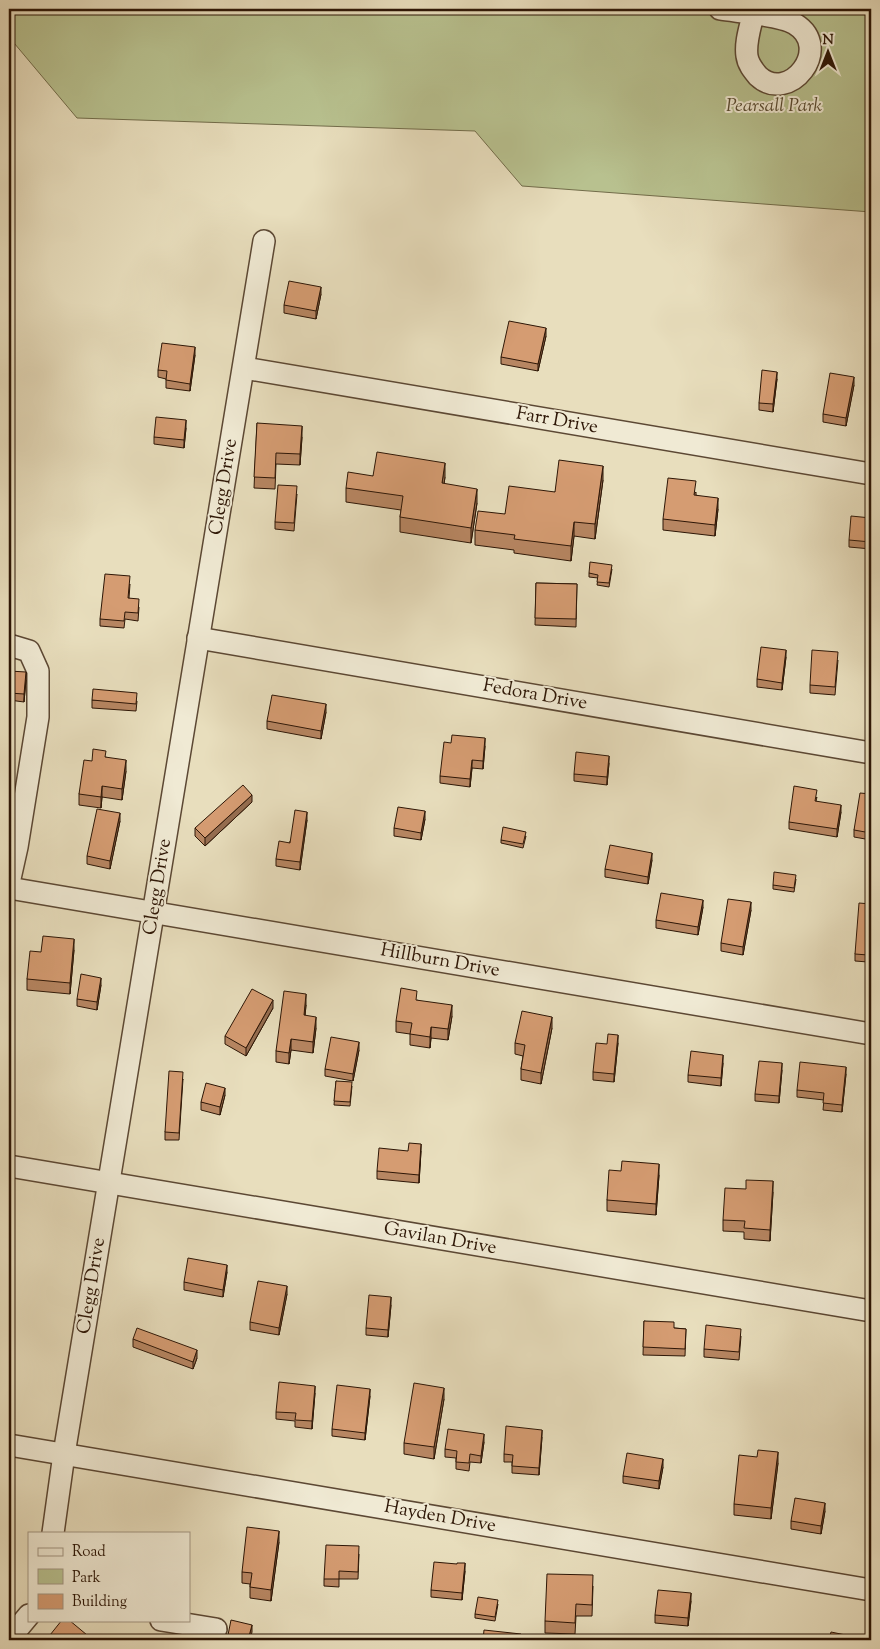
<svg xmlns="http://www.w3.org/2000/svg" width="880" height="1649" font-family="'Sorts Mill Goudy',serif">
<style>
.green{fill:#b8c18f;stroke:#726c4a}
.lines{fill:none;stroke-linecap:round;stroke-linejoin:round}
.minor-casing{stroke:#5c4834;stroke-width:24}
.minor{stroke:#f0ead4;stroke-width:21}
.wall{fill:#b78662;stroke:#2d1606}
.shaded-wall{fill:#956d50;stroke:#2d1606}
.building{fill:#d59c72;stroke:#2d1606}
.labels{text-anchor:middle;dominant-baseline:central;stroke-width:4;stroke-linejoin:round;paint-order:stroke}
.park-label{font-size:19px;font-style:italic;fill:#57492f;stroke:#f0ead4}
.street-label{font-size:19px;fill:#2d1606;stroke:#f0ead4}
</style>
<rect width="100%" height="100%" fill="#e8debd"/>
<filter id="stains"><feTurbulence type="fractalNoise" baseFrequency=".004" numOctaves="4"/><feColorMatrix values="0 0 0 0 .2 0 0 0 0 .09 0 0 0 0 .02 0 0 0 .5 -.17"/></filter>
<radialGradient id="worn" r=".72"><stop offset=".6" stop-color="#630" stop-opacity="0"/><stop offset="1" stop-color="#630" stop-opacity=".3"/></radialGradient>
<path class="green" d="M9 9H871V212L522 186 475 131 77 118 9 37Z"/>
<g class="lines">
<defs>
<g id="minor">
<path d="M720 9C738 12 781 15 795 24 834 48 789 105 758 76 753 70 748 64 747 56 745 43 750 28 753 15"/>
<path d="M244 368 871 474"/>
<path d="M198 638 871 753"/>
<path d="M9 645 29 651 38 671V717L17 847 9 883"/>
<path d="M9 888 871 1034"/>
<path d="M9 1166 871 1311"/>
<path d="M9 1445 871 1590"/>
<path d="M53 1533 64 1454 264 241"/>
<path d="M161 1620 216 1629"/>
<path d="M9 1639 29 1615"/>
</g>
</defs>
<use href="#minor" class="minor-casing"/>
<use href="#minor" class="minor"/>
</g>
<g class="wall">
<path d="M321 294 316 319 284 313V305Z"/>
<path d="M546 336 538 371 501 364V357Z"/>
<path d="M195 355 190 391 166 388V379L158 377V370Z"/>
<path d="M777 379 773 412 759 410V403Z"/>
<path d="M854 385 846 426 823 422V414Z"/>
<path d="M257 423 302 437 300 465 276 464 275 489 254 488Z"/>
<path d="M186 428 184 448 154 444V437Z"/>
<path d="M373 476 445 477 444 484 477 503 471 543 400 532V517L401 510 346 502V488Z"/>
<path d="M603 480 595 539 574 536 571 561 514 553V550L475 545V530L505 514 555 492Z"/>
<path d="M696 492V495L718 509 715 536 663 530V519Z"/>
<path d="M297 494 294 531 275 529V522Z"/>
<path d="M871 518V549L849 547V540Z"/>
<path d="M612 569 609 587 597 585 598 578 589 577V573Z"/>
<path d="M536 583 577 584 576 627 535 625Z"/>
<path d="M130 584 129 598 139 607 138 621 125 619 124 628 100 626V619Z"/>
<path d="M786 657 782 690 757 687V679Z"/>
<path d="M838 660 835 695 810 693V685Z"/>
<path d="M9 671 26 680 24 702 9 700Z"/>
<path d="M92 700 137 701 136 711 92 708Z"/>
<path d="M326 712 321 739 267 729V721Z"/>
<path d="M485 746 483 769 472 768 470 787 440 783V776Z"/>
<path d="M106 757 126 771 122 800 102 797 101 808 79 805V794L92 761Z"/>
<path d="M609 763 607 785 574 781V774Z"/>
<path d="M871 794V840L854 837V830Z"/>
<path d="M817 797 816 801 841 812 837 837 789 829V822Z"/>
<path d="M252 802 205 846 195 836V828Z"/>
<path d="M425 819 421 840 394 836V828Z"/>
<path d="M307 820 300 870 276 866V859Z"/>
<path d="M120 821 110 869 87 864V856Z"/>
<path d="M526 836 523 848 501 843V840Z"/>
<path d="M652 860 648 884 605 877V869Z"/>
<path d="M796 879 794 892 773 889V885Z"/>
<path d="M871 904 868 962 855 961V954Z"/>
<path d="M703 907 698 935 656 928V920Z"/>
<path d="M751 910 743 955 721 951V943Z"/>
<path d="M74 950 70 994 27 990V979L41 952Z"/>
<path d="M101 985 97 1010 77 1006V999Z"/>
<path d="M417 1000 452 1016 448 1040 431 1038 430 1048 410 1045V1034L396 1032V1021Z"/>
<path d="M306 1005 305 1016 316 1028 313 1053 291 1050 289 1064 276 1062V1051Z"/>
<path d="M273 1008 246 1056 225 1044V1036Z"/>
<path d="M552 1028 541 1084 521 1080V1069L523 1056 515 1054V1043Z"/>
<path d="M618 1043 614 1082 593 1080V1072Z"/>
<path d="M359 1050 353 1081 325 1076V1069Z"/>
<path d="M723 1063 721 1086 688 1082V1075Z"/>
<path d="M782 1070 779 1103 755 1101V1094Z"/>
<path d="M846 1074 842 1112 823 1110 824 1100 797 1097V1090Z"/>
<path d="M183 1079 179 1140H165V1132Z"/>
<path d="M336 1081 352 1086 350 1106 334 1105Z"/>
<path d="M225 1095 220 1115 201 1110V1102Z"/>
<path d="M421 1151 419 1183 377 1179V1171Z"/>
<path d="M621 1171 659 1175 656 1215 607 1211V1200Z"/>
<path d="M773 1192 770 1241 744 1239V1232L723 1231V1220Z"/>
<path d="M227 1272 223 1297 184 1290V1282Z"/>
<path d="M287 1294 279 1335 250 1330V1322Z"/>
<path d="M391 1305 388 1337 366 1335V1328Z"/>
<path d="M644 1321 674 1328 686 1329 685 1356 643 1355Z"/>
<path d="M741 1336 739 1360 704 1357V1349Z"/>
<path d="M133 1339 197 1358 193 1369 133 1347Z"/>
<path d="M315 1393 312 1429 295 1427V1421L276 1419V1412Z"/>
<path d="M370 1396 365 1440 332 1436V1429Z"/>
<path d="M444 1399 434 1459 404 1454V1443Z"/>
<path d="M542 1437 539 1475 512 1473V1462H504V1454Z"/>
<path d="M484 1442 481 1463 470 1462 469 1471 456 1469V1458L445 1457V1449Z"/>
<path d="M778 1463 771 1519 734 1515V1504Z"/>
<path d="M663 1467 659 1489 623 1483V1476Z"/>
<path d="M825 1511 821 1534 791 1529V1521Z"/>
<path d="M279 1542 271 1601 250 1598V1584L242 1583V1572Z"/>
<path d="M359 1554 358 1579H339V1587L324 1586V1579Z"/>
<path d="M465 1571 462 1600 431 1597V1590Z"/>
<path d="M593 1586 592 1616H576L575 1634 545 1633V1621Z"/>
<path d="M691 1601 688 1626 655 1623V1615Z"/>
<path d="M498 1604 495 1621 475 1618V1614Z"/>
</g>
<g class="shaded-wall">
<path d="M321 287V294L316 319V311Z"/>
<path d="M546 328V336L538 371V364Z"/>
<path d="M195 347V355L190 391V384Z"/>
<path d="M777 372V379L773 412V404Z"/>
<path d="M854 377V385L846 426V418Z"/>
<path d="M186 420V428L184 448V440Z"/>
<path d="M302 426V437L300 465V454Z"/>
<path d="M445 463V477L442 498V483Z"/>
<path d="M603 466V480L595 539V524Z"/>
<path d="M477 489V503L471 543V528Z"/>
<path d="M718 498V509L715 536V525Z"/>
<path d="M574 522V536L571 561V546Z"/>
<path d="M786 650V657L782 690V683Z"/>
<path d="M26 672V680L24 702V694Z"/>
<path d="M326 704V712L321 739V731Z"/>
<path d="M485 738V746L483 769V761Z"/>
<path d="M609 756V763L607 785V777Z"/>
<path d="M126 760V771L122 800V789Z"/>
<path d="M472 760V768L470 787V779Z"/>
<path d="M102 786V797L101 808V797Z"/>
<path d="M252 795V802L205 846V838Z"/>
<path d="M841 805V812L837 837V829Z"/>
<path d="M425 811V819L421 840V833Z"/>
<path d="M307 812V820L300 870V862Z"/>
<path d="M120 813V821L110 869V861Z"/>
<path d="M652 853V860L648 884V877Z"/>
<path d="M703 900V907L698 935V927Z"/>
<path d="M751 902V910L743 955V947Z"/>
<path d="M74 939V950L70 994V983Z"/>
<path d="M101 978V985L97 1010V1002Z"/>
<path d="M306 994V1005L304 1026V1015Z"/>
<path d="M273 1000V1008L246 1056V1048Z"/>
<path d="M452 1005V1016L448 1040V1029Z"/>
<path d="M316 1017V1028L313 1053V1042Z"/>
<path d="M552 1017V1028L541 1084V1073Z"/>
<path d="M431 1027V1038L430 1048V1037Z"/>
<path d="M618 1035V1043L614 1082V1074Z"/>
<path d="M291 1039V1050L289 1064V1053Z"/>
<path d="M359 1042V1050L353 1081V1074Z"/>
<path d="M723 1055V1063L721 1086V1078Z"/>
<path d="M782 1063V1070L779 1103V1096Z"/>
<path d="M846 1067V1074L842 1112V1105Z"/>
<path d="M225 1088V1095L220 1115V1107Z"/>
<path d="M421 1144V1151L419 1183V1175Z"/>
<path d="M659 1164V1175L656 1215V1204Z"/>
<path d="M773 1181V1192L770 1241V1230Z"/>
<path d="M227 1265V1272L223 1297V1290Z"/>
<path d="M287 1286V1294L279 1335V1328Z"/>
<path d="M391 1297V1305L388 1337V1330Z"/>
<path d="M197 1350V1358L193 1369V1362Z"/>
<path d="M315 1386V1393L312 1429V1421Z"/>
<path d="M444 1388V1399L434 1459V1447Z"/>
<path d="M370 1389V1396L365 1440V1433Z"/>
<path d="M542 1430V1437L539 1475V1468Z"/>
<path d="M484 1434V1442L481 1463V1456Z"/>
<path d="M778 1452V1463L771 1519V1508Z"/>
<path d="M663 1459V1467L659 1489V1481Z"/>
<path d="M825 1503V1511L821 1534V1526Z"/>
<path d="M279 1531V1542L271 1601V1590Z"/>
<path d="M465 1563V1571L462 1600V1593Z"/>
<path d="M691 1593V1601L688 1626V1618Z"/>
<path d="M252 1625V1632L250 1640H248Z"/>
</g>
<g class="building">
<path d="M289 281 321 287 316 311 284 305Z"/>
<path d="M509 321 546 328 538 364 501 357Z"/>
<path d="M162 343 195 347 190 384 166 380 167 371 158 370Z"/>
<path d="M762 370 777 372 773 404 759 403Z"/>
<path d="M830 373 854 377 846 418 823 414Z"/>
<path d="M156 417 186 420 184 440 154 437Z"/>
<path d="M257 423 302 426 300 454 276 453 275 478 254 477Z"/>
<path d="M377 452 445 463 442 483 477 489 471 528 400 517 403 496 346 488 348 472 373 476Z"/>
<path d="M559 460 603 466 595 524 574 522 571 546 514 539 515 535 475 530 478 511 505 514 509 486 555 492Z"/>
<path d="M668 478 696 481 694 495 718 498 715 525 663 519Z"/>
<path d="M278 485 297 486 294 523 275 522Z"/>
<path d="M851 516 871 518V542L849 540Z"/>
<path d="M590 562 612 565 609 583 597 582 598 575 589 573Z"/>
<path d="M105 574 130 576 128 598 139 599 138 613 125 612 124 621 100 619Z"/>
<path d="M536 583 577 584 576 619 535 618Z"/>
<path d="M761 647 786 650 782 683 757 679Z"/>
<path d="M812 650 838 652 835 687 810 685Z"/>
<path d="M9 671 26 672 24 694 9 693Z"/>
<path d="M93 689 137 693 136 704 92 700Z"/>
<path d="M272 695 326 704 321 731 267 721Z"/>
<path d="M452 735 485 738 483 761 472 760 470 779 440 776 444 742 451 743Z"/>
<path d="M93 749 106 751 105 757 126 760 122 789 102 786 101 797 79 794 84 760 92 761Z"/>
<path d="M576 752 609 756 607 777 574 774Z"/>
<path d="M243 785 252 795 205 838 195 828Z"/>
<path d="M794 786 817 790 815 801 841 805 837 829 789 822Z"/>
<path d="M860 793 871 794V833L854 830Z"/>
<path d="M398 807 425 811 421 833 394 828Z"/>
<path d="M97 809 120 813 110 861 87 856Z"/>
<path d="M295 810 307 812 300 862 276 859 279 841 290 843Z"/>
<path d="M503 827 526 832 523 844 501 840Z"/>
<path d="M610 845 652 853 648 877 605 869Z"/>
<path d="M774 872 796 875 794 888 773 885Z"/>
<path d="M661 893 703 900 698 927 656 920Z"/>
<path d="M728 899 751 902 743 947 721 943Z"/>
<path d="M859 903 871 904 868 955 855 954Z"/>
<path d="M43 936 74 939 70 983 27 979 30 951 41 952Z"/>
<path d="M81 974 101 978 97 1002 77 999Z"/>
<path d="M401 988 417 991 416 1000 452 1005 448 1029 431 1027 430 1037 410 1034 412 1023 396 1021Z"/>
<path d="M252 989 273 1000 246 1048 225 1036Z"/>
<path d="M284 991 306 994 304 1015 316 1017 313 1042 291 1039 289 1053 276 1051Z"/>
<path d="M522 1011 552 1017 541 1073 521 1069 525 1045 515 1043Z"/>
<path d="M608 1034 618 1035 614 1074 593 1072 596 1043 607 1044Z"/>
<path d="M331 1037 359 1042 353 1074 325 1069Z"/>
<path d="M691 1051 723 1055 721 1078 688 1075Z"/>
<path d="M759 1061 782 1063 779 1096 755 1094Z"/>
<path d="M800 1062 846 1067 842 1105 823 1103 824 1093 797 1090Z"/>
<path d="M169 1071 183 1072 179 1133 165 1132Z"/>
<path d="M336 1081 352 1082 350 1102 334 1101Z"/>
<path d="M206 1083 225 1088 220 1107 201 1102Z"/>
<path d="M409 1143 421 1144 419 1175 377 1171 379 1148 408 1151Z"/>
<path d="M622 1161 659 1164 656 1204 607 1200 609 1170 621 1171Z"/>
<path d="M746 1180 773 1181 770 1230 744 1228 745 1221 723 1220 725 1188 746 1189Z"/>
<path d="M188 1258 227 1265 223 1290 184 1282Z"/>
<path d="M258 1281 287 1286 279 1328 250 1322Z"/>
<path d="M369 1295 391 1297 388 1330 366 1328Z"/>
<path d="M644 1321 674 1322V1328L686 1329 685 1349 643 1347Z"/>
<path d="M706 1325 741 1329 739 1352 704 1349Z"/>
<path d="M137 1328 197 1350 193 1362 133 1339Z"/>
<path d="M279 1382 315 1386 312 1421 295 1420 296 1413 276 1412Z"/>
<path d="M414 1383 444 1388 434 1447 404 1443Z"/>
<path d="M337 1385 370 1389 365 1433 332 1429Z"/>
<path d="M506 1426 542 1430 539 1468 512 1466 513 1455 504 1454Z"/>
<path d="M448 1429 484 1434 481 1456 470 1454 469 1463 456 1462 457 1451 445 1449Z"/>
<path d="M758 1450 778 1452 771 1508 734 1504 739 1455 757 1457Z"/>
<path d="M627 1453 663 1459 659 1481 623 1476Z"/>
<path d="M795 1498 825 1503 821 1526 791 1521Z"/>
<path d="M247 1527 279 1531 271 1590 250 1587 252 1573 242 1572Z"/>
<path d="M326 1545 359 1546 358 1572 339 1571V1579H324Z"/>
<path d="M434 1562 457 1564V1563H465L462 1593 431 1590Z"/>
<path d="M547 1574 593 1575 592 1605 576 1604 575 1623 545 1621Z"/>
<path d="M658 1590 691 1593 688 1618 655 1615Z"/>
<path d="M478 1597 498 1600 495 1617 475 1614Z"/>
<path d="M62 1620H69L93 1640H46Z"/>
<path d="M231 1620 252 1625 248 1640H227Z"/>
<path d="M484 1630 521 1634 520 1640H483Z"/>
<path d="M831 1632 870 1640H829Z"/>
</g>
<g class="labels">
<g class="park-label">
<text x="774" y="106">Pearsall Park</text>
</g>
<g class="street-label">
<text transform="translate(557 421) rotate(10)">Farr Drive</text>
<text transform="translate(224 487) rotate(-81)">Clegg Drive</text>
<text transform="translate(535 695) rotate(10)">Fedora Drive</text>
<text transform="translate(158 887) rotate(-81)">Clegg Drive</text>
<text transform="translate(440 961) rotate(10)">Hillburn Drive</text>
<text transform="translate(440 1239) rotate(10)">Gavilan Drive</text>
<text transform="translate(92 1286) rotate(-81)">Clegg Drive</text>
<text transform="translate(440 1517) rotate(10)">Hayden Drive</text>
</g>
</g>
<rect width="880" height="1649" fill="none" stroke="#e8debd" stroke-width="30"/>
<rect x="10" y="10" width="860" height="1629" fill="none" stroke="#2d1606" stroke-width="2.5"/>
<rect x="15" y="15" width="850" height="1619" fill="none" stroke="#2d1606"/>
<rect x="28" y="1532" width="162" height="90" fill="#f0ead4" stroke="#a29582"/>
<rect x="38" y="1548" width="25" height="8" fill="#f0ead4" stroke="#a29582"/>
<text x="72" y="1556" font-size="15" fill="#2d1606">Road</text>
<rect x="38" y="1569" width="25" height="15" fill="#b8c18f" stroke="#a29582"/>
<text x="72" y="1582" font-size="15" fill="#2d1606">Park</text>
<rect x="38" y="1594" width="25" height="15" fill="#d59c72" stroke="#a29582"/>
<text x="72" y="1606" font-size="15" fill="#2d1606">Building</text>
<g transform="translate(828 52)" stroke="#f0ead4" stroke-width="4" paint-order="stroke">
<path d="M0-4L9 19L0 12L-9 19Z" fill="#2d1606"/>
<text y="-8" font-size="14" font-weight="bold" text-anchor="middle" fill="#2d1606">N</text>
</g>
<rect width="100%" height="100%" filter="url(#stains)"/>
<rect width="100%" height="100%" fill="url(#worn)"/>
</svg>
